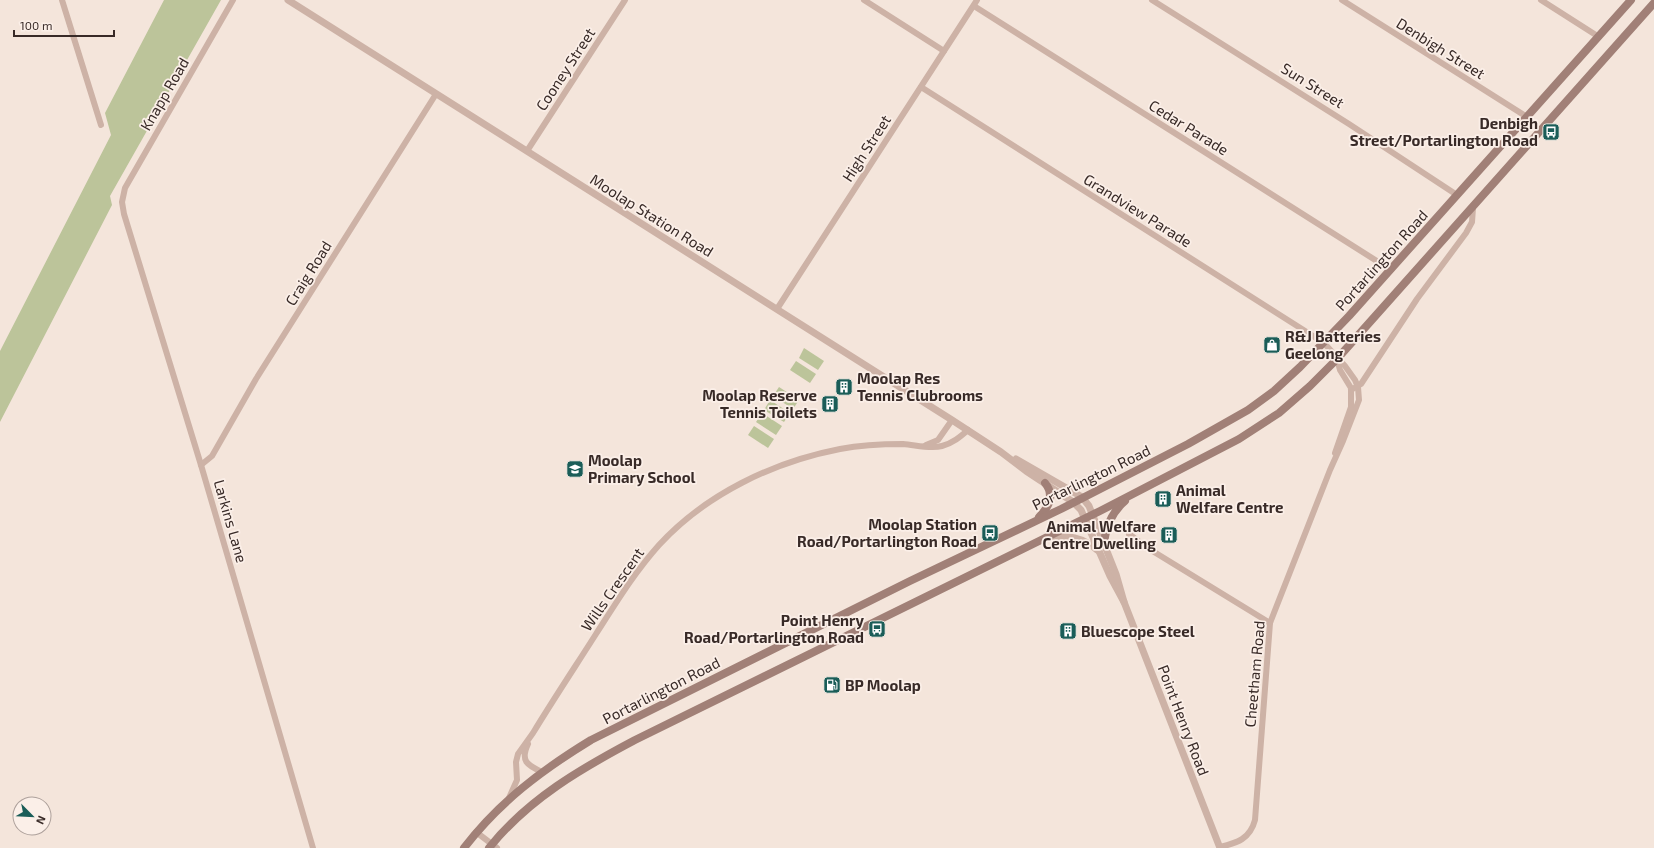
<svg xmlns="http://www.w3.org/2000/svg" width="1654" height="848" font-family="'Exo 2',sans-serif">
<style>
.green{fill:#bcc49a}
.lines{fill:none;stroke-linecap:round;stroke-linejoin:round}
.minor{stroke:#cdb2a6;stroke-width:6}
.tertiary{stroke:#cdb2a6;stroke-width:7}
.secondary{stroke:#a18077;stroke-width:8}
.labels{text-anchor:middle;dominant-baseline:central;stroke-width:3.5;stroke-linejoin:round;paint-order:stroke}
.street-label{font-size:15px;fill:#382a27;stroke:#fbefe8}
.poi-label{font-size:15px;font-weight:bold;fill:#382a27;stroke:#fbefe8;text-anchor:start}
</style>
<rect width="100%" height="100%" fill="#f4e5db"/>
<g class="green">
<path d="M164 0H221L110 196 112 205 0 422V351L111 135 105 113Z"/>
<path d="M804 348 824 361 818 370 799 358Z"/>
<path d="M796 361 816 374 810 383 790 370Z"/>
<path d="M779 387 799 400 793 409 773 396Z"/>
<path d="M770 400 790 413 784 422 764 410Z"/>
<path d="M762 413 782 426 776 435 756 422Z"/>
<path d="M754 426 774 439 768 448 748 435Z"/>
</g>
<g class="lines">
<g class="minor">
<path d="M62 0 101 125"/>
<path d="M233 0 125 188 122 202 124 214 201 465 313 848"/>
<path d="M864 0 944 51"/>
<path d="M1152 0 1349 124 1457 195"/>
<path d="M1342 0 1527 117"/>
<path d="M1541 0 1599 37"/>
<path d="M974 6 1391 270"/>
<path d="M921 87 1324 343 1345 366 1355 380 1358 387 1359 400 1343 441 1330 470 1270 623 1255 820C1250 839 1237 843 1220 847"/>
<path d="M527 151 625 0"/>
<path d="M777 309 977 0"/>
<path d="M1351 390 1361 384 1417 299 1466 233 1472 222 1473 208"/>
<path d="M926 445 938 440 952 420"/>
<path d="M1335 453 1351 407V388L1340 370 1337 359"/>
<path d="M201 465 212 456 256 379 436 94"/>
<path d="M1129 534 1146 547 1270 623"/>
<path d="M528 744C520 761 527 765 542 772"/>
<path d="M509 798 517 780 516 762 518 754 533 733C553 700 575 667 596 634 616 603 634 573 659 545 706 494 773 462 840 449 861 445 882 444 903 444 916 445 930 449 942 446 953 443 960 437 968 430"/>
<path d="M476 832 497 848"/>
</g>
<g class="tertiary">
<path d="M288 0 952 420 1001 452 1026 471 1073 502 1081 510 1110 576 1124 602"/>
<path d="M1016 459 1082 497 1089 506 1116 574 1124 602 1220 848"/>
<path d="M1049 537C1067 535 1083 537 1097 550"/>
</g>
<g class="secondary">
<path d="M1039 517C1049 507 1055 495 1045 483"/>
<path d="M1104 542C1106 526 1112 512 1125 501"/>
<path d="M464 848C499 802 542 770 591 740L910 581 1061 509 1188 444 1248 410 1274 391 1300 367 1349 316 1631 0"/>
<path d="M489 848C528 799 582 768 635 740L1100 511 1239 439 1279 413 1310 386 1337 359 1654 3"/>
</g>
</g>
<defs>
<symbol id="bus-square" viewBox="-11 -11 22 22"><rect x="-9" y="-9" width="18" height="18" rx="4" fill="#1a5d58" stroke="#fbefe8"/><path d="M-5-6H5V4H4V6H2V4H-2V6H-4V4H-5ZM-3.5-4V0h7V-4ZM-3.5 1.2v1.5H-2V1.2ZM2 1.2v1.5H3.5V1.2Z" fill="#fff"/></symbol>
<symbol id="shop-square" viewBox="-11 -11 22 22"><rect x="-9" y="-9" width="18" height="18" rx="4" fill="#1a5d58" stroke="#fbefe8"/><path d="M-5-2.5h2.3a2.7 3.5 0 0 1 5.4 0H5L5.5 6h-11ZM-1.5-2.5h3a1.5 2.3 0 0 0-3 0Z" fill="#fff"/></symbol>
<symbol id="building-square" viewBox="-11 -11 22 22"><rect x="-9" y="-9" width="18" height="18" rx="4" fill="#1a5d58" stroke="#fbefe8"/><path d="M-4-6H4V6H1V3H-1V6H-4ZM-2.5-4.3h1.7v1.8h-1.7ZM.8-4.3h1.7v1.8H.8ZM-2.5-1h1.7V.8h-1.7ZM.8-1h1.7V.8H.8Z" fill="#fff"/></symbol>
<symbol id="school-square" viewBox="-11 -11 22 22"><rect x="-9" y="-9" width="18" height="18" rx="4" fill="#1a5d58" stroke="#fbefe8"/><path d="M0-5L7-2L0 1L-7-2ZM-4 1L0 2.5L4 1V4Q0 6-4 4Z" fill="#fff"/></symbol>
<symbol id="fuel-square" viewBox="-11 -11 22 22"><rect x="-9" y="-9" width="18" height="18" rx="4" fill="#1a5d58" stroke="#fbefe8"/><path d="M-5.5-6h7V0h2V4h1.3V-2.5L3-4.5l.8-.8L6-3V5H2.5V1h-1V6h-7ZM-4.2-4.7v3.2H.2V-4.7Z" fill="#fff"/></symbol>
</defs>
<g fill-rule="evenodd">
<use href="#bus-square" x="1541" y="122" width="20" height="20"/>
<use href="#shop-square" x="1262" y="335" width="20" height="20"/>
<use href="#building-square" x="834" y="377" width="20" height="20"/>
<use href="#building-square" x="820" y="394" width="20" height="20"/>
<use href="#school-square" x="565" y="459" width="20" height="20"/>
<use href="#building-square" x="1153" y="489" width="20" height="20"/>
<use href="#bus-square" x="980" y="523" width="20" height="20"/>
<use href="#building-square" x="1159" y="525" width="20" height="20"/>
<use href="#bus-square" x="867" y="619" width="20" height="20"/>
<use href="#building-square" x="1058" y="621" width="20" height="20"/>
<use href="#fuel-square" x="822" y="675" width="20" height="20"/>
</g>
<g class="labels">
<g class="street-label">
<text transform="translate(1441 48) rotate(32)">Denbigh Street</text>
<text transform="translate(565 69) rotate(-57)">Cooney Street</text>
<text transform="translate(1313 85) rotate(32)">Sun Street</text>
<text transform="translate(164 94) rotate(-60)">Knapp Road</text>
<text transform="translate(1189 127) rotate(32)">Cedar Parade</text>
<text transform="translate(866 148) rotate(-57)">High Street</text>
<text transform="translate(1138 210) rotate(32)">Grandview Parade</text>
<text transform="translate(652 215) rotate(32)">Moolap Station Road</text>
<text transform="translate(1381 260) rotate(-48)">Portarlington Road</text>
<text transform="translate(308 273) rotate(-58)">Craig Road</text>
<text transform="translate(1091 477) rotate(-26)">Portarlington Road</text>
<text transform="translate(231 521) rotate(74)">Larkins Lane</text>
<text transform="translate(612 589) rotate(-55)">Wills Crescent</text>
<text transform="translate(1254 674) rotate(-85)">Cheetham Road</text>
<text transform="translate(661 690) rotate(-27)">Portarlington Road</text>
<text transform="translate(1184 720) rotate(69)">Point Henry Road</text>
</g>
<g class="poi-label">
<text x="1538" y="123" text-anchor="end">Denbigh<tspan x="1538" dy="17">Street/Portarlington Road</tspan></text>
<text x="1285" y="336">R&amp;J Batteries<tspan x="1285" dy="17">Geelong</tspan></text>
<text x="857" y="378">Moolap Res<tspan x="857" dy="17">Tennis Clubrooms</tspan></text>
<text x="817" y="395" text-anchor="end">Moolap Reserve<tspan x="817" dy="17">Tennis Toilets</tspan></text>
<text x="588" y="460">Moolap<tspan x="588" dy="17">Primary School</tspan></text>
<text x="1176" y="490">Animal<tspan x="1176" dy="17">Welfare Centre</tspan></text>
<text x="977" y="524" text-anchor="end">Moolap Station<tspan x="977" dy="17">Road/Portarlington Road</tspan></text>
<text x="1156" y="526" text-anchor="end">Animal Welfare<tspan x="1156" dy="17">Centre Dwelling</tspan></text>
<text x="864" y="620" text-anchor="end">Point Henry<tspan x="864" dy="17">Road/Portarlington Road</tspan></text>
<text x="1081" y="631">Bluescope Steel</text>
<text x="845" y="685">BP Moolap</text>
</g>
</g>
<g transform="translate(32 816) rotate(114)"><circle r="19" fill="#fbefe8" stroke="#ada09b"/>
<path d="M0-3L7 15L0 10L-7 15Z" fill="#1a5d58"/>
<text y="-6" font-size="11" font-weight="bold" text-anchor="middle" fill="#382a27">N</text>
</g>
<path d="M14 30v6h100v-6" fill="none" stroke="#382a27" stroke-width="2"/>
<text x="20" y="30" font-size="12" fill="#382a27" stroke="#fbefe8" stroke-width="3" paint-order="stroke">100 m</text>
</svg>
